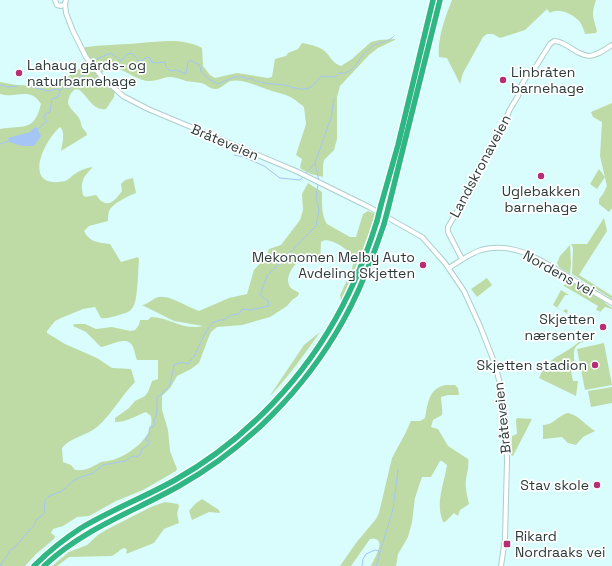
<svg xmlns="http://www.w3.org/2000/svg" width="612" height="566" font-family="'Space Grotesk',sans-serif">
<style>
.green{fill:#bedba6}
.water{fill:#a4c5f6}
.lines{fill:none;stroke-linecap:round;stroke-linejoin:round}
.stream{stroke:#a4c5f6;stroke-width:1}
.secondary-casing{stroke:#accecd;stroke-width:6}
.highway-casing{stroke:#fff;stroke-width:8}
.secondary{stroke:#fff;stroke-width:4}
.highway{stroke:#2eb784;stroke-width:5.5}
.highway-bridge-casing{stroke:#fff;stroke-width:8;stroke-linecap:butt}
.highway-bridge{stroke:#2eb784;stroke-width:5.5}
.poi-dot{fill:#b52f72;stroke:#fff;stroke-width:1.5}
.labels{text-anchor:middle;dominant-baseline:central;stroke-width:3.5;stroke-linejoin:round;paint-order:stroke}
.poi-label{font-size:14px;fill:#2c3a3a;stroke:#fff;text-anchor:end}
.street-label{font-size:14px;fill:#2c3a3a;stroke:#fff}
</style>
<rect width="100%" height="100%" fill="#d9fcfc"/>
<g class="green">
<path d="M452 0H596C591 15 593 16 597 31L596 33 585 34C584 30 582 25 580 22 573 14 559 7 550 13L547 9 525 30 500 38 493 34H487L483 37 463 73 460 84 447 58 439 57C437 40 445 17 452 0Z"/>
<path d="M395 39V40L378 48 369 55 340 86 337 97V139L334 150 324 160 323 165V177L311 174 301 169 300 167 302 159 296 155 306 124 304 107C300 104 296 100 292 98 283 93 277 93 269 90 258 87 243 78 231 81 226 82 220 90 215 89 210 89 206 84 201 83 196 82 191 82 186 81 180 79 175 77 168 77 162 78 156 81 150 81 135 82 112 56 101 74L115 91 114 97 106 109C90 112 83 84 74 90 71 92 70 95 69 98 65 107 75 111 79 118 81 121 81 125 82 127 84 131 86 130 87 135L61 151C62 143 66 133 60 127 42 143 22 190 65 181 69 180 71 176 75 174 80 170 86 168 92 167V168C83 177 80 182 83 195L85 197 96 195C98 197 100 201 103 202 111 207 118 196 122 191L121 184 125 180 133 178 136 193C128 196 113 203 109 211 108 214 108 218 108 221L89 226 84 231C89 242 99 243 110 244L121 262 138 257 139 260C138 269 138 301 133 307 130 313 122 314 116 316 111 317 106 319 101 318L95 307 83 309 61 318 55 321 47 331V333L65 344 97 358 112 368 131 369 135 382C121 396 112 414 97 427 86 436 71 437 62 448L63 462 71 465 75 470C88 471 91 467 101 462 105 461 110 461 113 460 130 454 155 437 151 416L146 412C135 416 127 422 115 422V418L129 408 135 401 145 396 148 392 152 381 158 379V360H137C135 356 135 351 133 347 128 334 110 346 101 347L86 332 73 326 74 324H85L96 329 112 327 130 331 135 330 139 325 140 320H148L151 317C169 317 183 331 203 326L174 321 142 305C149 304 153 298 159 297 170 295 189 308 199 311L229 298 247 294 254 270 266 257 269 249 281 245 300 220 303 210 302 194 308 183 322 192C322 202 321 215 327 224L350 237H356L363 214 368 211 375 214C366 244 354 272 341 300L340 295 351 272 355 257C349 251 329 235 321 242L320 263 304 258C296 261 282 278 291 288 293 290 297 291 299 293L298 296 292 300 287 306 270 317 242 325 217 327 211 332 208 339 199 363 191 369 177 376 170 388 162 396V410L168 430 170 451 177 469 176 471 143 490 116 501 89 516 77 517 63 526 53 529 51 533 55 536 54 539 36 554 25 566H0V129C24 125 34 132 41 104 30 86 17 99 0 94V82L16 85 54 86 84 66C86 60 84 53 85 47H87C100 45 114 45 128 44 151 43 180 36 202 48L203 66 210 75 215 78 237 73 268 78 272 77 275 59 286 56 288 53 298 49 302 43C309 44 316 46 322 49 329 53 332 64 341 66L352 59 371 42 379 40Z"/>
<path d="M612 103V208L609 212 599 204V199L603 194 607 186 600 156 602 122 593 117 591 112Z"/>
<path d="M599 169 605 177 597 189 590 184Z"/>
<path d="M604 218 607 231 579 275 612 296V299L572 274 573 248 571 244H587Z"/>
<path d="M570 245 571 263 570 274 559 267 557 263 560 256Z"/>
<path d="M487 278 492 285 477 297 471 289Z"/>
<path d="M567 281H572L605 302V303L612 308V309L605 307 599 313 600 310 599 311 596 310 598 306 564 286 563 287Z"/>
<path d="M561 290 569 295H565L557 308 563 311 566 309 568 311 567 313 573 317 574 316 571 313 577 317 576 319 553 305Z"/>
<path d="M320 332C304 355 288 377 269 397L304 345Z"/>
<path d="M586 333 592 336C575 347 572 344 575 365L570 366 573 381H578L576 396 539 378C542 371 546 365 552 360 564 351 578 347 586 333Z"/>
<path d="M604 343 612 385 585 390 577 349Z"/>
<path d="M446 385H455L458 388 459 395H448L441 397C441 403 443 409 442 415L433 420 431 427 438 429 448 446 468 459C470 470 464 478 466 488 466 493 468 498 469 504L460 510 458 516 454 513 445 522H443C435 502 444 485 447 465L442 461H440L431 477H422L415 498 412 522 408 537 398 554 396 566H371C374 559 389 536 370 539L351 566H340L356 543 376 519 379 513 392 458 405 434 411 421H420L425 418C428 404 428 388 446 385Z"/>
<path d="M612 387V403L591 407 588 391Z"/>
<path d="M568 413C579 415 586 426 595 431L583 437 576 445 568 443 562 437 543 439V425C554 425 558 415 568 413Z"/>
<path d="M517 418 532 419 513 456 511 455 512 436 517 434 516 420Z"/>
<path d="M202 499 219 510 220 513 209 512 192 520 189 511 195 504Z"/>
<path d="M165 502 178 504 179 506 177 514 179 523 164 529 154 543 126 554 127 550 125 548C119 549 117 554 112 556L69 557 57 566H52L69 552 87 545 98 535 106 530 151 507Z"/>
</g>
<path class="water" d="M35 127 37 128 41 136 34 146H22L9 142 8 138 30 132Z"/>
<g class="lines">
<g class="stream">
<path d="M96 59 111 53 121 61 127 54 132 53 139 61 143 60 147 57 150 58 151 62 157 63 165 62 166 67 170 71 176 70 186 74 188 62 191 60 200 66 201 72 210 80 218 84 234 77H244L246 80 250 78C262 85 271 83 284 85 290 86 298 90 305 89 314 88 316 81 321 76L335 77 339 73C355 75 357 59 367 51 369 49 372 46 374 45 381 42 389 42 394 36"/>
<path d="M0 85 8 87 17 86"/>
<path d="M32 87 48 91 57 89 60 90 64 87 69 89 70 88 73 83 78 82 81 76 85 75 86 71"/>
<path d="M38 129 47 121 44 118 45 114 50 112 52 99 58 97 60 90"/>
<path d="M0 144 9 141"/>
<path d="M234 155 244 157 264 166 280 178 300 180 303 177"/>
<path d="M305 174 315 163"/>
<path d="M319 181 315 163 331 118 334 98"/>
<path d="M0 566 11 549H13L35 524 36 520 44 514 45 500 49 496 62 491 73 481 81 477 93 473 103 465 125 461 133 456 136 457 140 455 141 450 149 444V441L146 440V437L150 434 149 431 150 427H153L155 424 154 420C158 415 157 403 157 397L162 394 164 390H166L170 385 174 365C179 362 183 362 188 364L195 355 204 335 212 323 220 320H224L231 315 239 314 242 309 250 310 269 306 268 301 261 296V292L267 276 316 226 319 210 316 198 318 184"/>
<path d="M362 566 363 559 366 554 375 550 379 551"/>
<path d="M376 566 393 509 398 470"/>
</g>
<defs>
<g id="secondary">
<path d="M55 0 57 5 61 6 65 4 66 0"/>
<path d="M65 4 66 13 73 31 86 57 101 76 123 96 148 109 296 171 369 207 422 237 445 263 464 291 480 326 495 364 501 388 506 428 507 461 505 539 501 566"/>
<path d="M462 259 448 232V227L472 186 475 177 493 147 496 138 506 120 509 111 518 96 520 88 528 74 535 68 550 44 554 41C559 41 562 43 566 45 588 59 590 60 612 45"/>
<path d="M449 268C460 261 469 254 481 250 514 241 541 260 567 276 582 285 597 294 612 303"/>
</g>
<g id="highway">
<path d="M381 205 398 145 433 0"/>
<path d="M388 209 440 0"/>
<path d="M34 566C48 552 64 539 81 528 111 510 145 497 175 480 246 440 306 377 343 305 357 278 368 250 377 221"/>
<path d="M44 566C83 529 133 512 179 486 247 448 305 389 343 321 360 291 373 257 384 224"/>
</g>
</defs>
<use href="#secondary" class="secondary-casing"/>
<use href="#highway" class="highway-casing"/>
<use href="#secondary" class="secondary"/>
<use href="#highway" class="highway"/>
<defs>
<g id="highway-bridge">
<path d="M377 221 381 205"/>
<path d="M384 224 388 209"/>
</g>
</defs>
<use href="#highway-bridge" class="highway-bridge-casing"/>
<use href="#highway-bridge" class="highway-bridge"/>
</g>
<g class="poi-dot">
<circle cx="19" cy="73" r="4"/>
<circle cx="503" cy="80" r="4"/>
<circle cx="541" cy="176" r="4"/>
<circle cx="423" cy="265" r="4"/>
<circle cx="603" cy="327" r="4"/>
<circle cx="595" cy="365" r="4"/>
<circle cx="597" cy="485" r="4"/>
<rect x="503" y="540" width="8" height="8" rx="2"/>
</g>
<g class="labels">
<g class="poi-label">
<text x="27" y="65" text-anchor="start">Lahaug gårds- og<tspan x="27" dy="16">naturbarnehage</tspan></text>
<text x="511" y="72" text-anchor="start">Linbråten<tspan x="511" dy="16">barnehage</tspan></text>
<text x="541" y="191" text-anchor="middle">Uglebakken<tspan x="541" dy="16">barnehage</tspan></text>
<text x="415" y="257">Mekonomen Melby Auto<tspan x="415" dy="16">Avdeling Skjetten</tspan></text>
<text x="595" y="319">Skjetten<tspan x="595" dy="16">nærsenter</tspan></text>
<text x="587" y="365">Skjetten stadion</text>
<text x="589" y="485">Stav skole</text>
<text x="515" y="536" text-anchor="start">Rikard<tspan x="515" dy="16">Nordraaks vei</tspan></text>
</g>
<g class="street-label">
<text transform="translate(225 142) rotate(23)">Bråteveien</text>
<text transform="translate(480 166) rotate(-62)">Landskronaveien</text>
<text transform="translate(559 273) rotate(29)">Nordens vei</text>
<text transform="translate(502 418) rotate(-96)">Bråteveien</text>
</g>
</g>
</svg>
